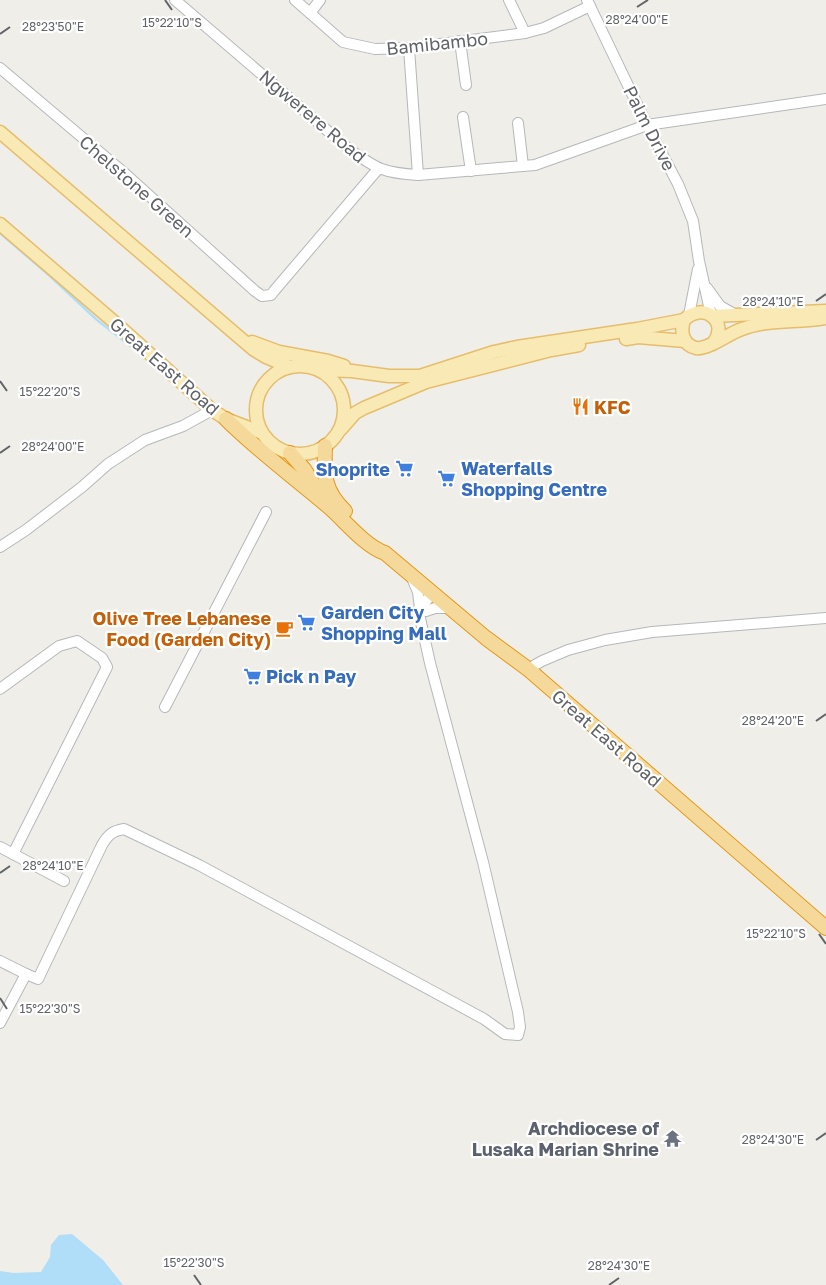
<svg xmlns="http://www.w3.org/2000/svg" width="826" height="1285" font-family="'Golos Text',sans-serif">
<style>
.water{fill:#b0ddf8}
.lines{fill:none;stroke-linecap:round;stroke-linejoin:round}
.stream{stroke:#b0ddf8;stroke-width:2.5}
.minor-casing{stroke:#b5b8bb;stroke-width:12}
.major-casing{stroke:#e6bd6b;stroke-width:15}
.highway-casing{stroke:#e59814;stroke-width:16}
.minor{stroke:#fff;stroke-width:10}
.major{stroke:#f9eab5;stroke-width:12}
.highway{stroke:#f5d99b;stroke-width:14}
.ticks{fill:none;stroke:#606367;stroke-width:2}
.labels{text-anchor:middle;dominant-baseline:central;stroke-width:4.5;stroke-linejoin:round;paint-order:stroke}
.street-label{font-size:18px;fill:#606367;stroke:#fff}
.food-label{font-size:18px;font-weight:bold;fill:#c56008;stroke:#fff;text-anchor:start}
.shop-label{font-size:18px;font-weight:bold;fill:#366cbe;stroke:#fff;text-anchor:start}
.worship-label{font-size:18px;font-weight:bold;fill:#5b616d;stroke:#fff;text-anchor:end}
.ticks-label{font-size:12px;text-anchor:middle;fill:#606367;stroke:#fff;stroke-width:4.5;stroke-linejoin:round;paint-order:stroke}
</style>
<rect width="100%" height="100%" fill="#f0eee8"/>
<path class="water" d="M72 1234 103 1260 123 1285H0V1271L14 1273 41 1272 50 1257 51 1245 59 1235Z"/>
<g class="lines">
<path class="stream" d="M0 233 50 276 97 320 141 354"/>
<defs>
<g id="minor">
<path d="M175 0 350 150C377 169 384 173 418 175L535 165 647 125 826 99"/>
<path d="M295 0 343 42 375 49 409 48 525 33 544 28 590 6"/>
<path d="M509 0 525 33"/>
<path d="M587 0 647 125 678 184 693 221 699 261 711 315"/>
<path d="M310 13 320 0"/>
<path d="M460 41 466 85"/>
<path d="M409 48 418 175"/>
<path d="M0 68 122 171 255 291 262 296 271 295 274 291 378 169"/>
<path d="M463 117 471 171"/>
<path d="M518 123 523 166"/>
<path d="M707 288 720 306 736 315"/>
<path d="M689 315 698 269"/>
<path d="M0 547 26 530 82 487 108 464 145 440 183 426 212 410"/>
<path d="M412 578 418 592 420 608"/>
<path d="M426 611 435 608H450"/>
<path d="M528 669 542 661 568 650 605 640 652 632 826 618"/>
<path d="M0 689 59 646 77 641 102 658 107 667 13 854"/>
<path d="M165 707 266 512"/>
<path d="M0 847 64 881"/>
<path d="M0 961 26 974 0 1023"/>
<path d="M26 974 38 979 102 845C108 835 112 831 124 829L199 865 484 1019 505 1034 518 1035 520 1027 518 1012 483 862 430 663 420 618 418 610 433 593"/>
</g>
<g id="major">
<path d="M0 132 253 349 266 357 290 367"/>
<path d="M0 224 120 327 212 410 226 419 262 433"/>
<path d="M712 316 826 311"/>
<path d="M626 339 638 337 685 341"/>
<path d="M252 342 279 352 328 361 344 366"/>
<path d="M714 342C729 321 703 301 684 320 680 332 683 345 696 348 708 350 729 333 742 329 767 319 799 323 826 318"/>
<circle cx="300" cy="410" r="44"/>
<path d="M319 370 352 371 389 376H420L494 352 517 347 637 329 684 320"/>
<path d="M341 429 355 413 364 408 426 382 551 350 579 345"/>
</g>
<g id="highway">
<path d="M226 419C258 451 294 477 329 507 345 521 365 546 385 553L486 638 528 669 826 928"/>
<path d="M325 446C324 474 323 490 345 511"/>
<path d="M290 453 304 469 319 493"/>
</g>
</defs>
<use href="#minor" class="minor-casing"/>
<use href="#major" class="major-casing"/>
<use href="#highway" class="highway-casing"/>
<use href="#minor" class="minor"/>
<use href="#major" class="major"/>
<use href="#highway" class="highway"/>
</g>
<path class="ticks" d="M165 0 172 10M637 7 648 0M0 34 10 27M816 301 826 294M0 381 7 391M0 453 10 446M816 721 826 714M0 873 10 866M819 934 826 944M0 998 7 1009M816 1140 826 1133M194 1275 201 1285M609 1285 619 1278"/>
<defs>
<symbol id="restaurant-bare" viewBox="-9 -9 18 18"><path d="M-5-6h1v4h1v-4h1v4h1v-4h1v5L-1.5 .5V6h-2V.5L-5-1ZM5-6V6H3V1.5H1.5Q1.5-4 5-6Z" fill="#e8710a" stroke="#fff" stroke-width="2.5" paint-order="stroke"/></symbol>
<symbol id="supermarket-bare" viewBox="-9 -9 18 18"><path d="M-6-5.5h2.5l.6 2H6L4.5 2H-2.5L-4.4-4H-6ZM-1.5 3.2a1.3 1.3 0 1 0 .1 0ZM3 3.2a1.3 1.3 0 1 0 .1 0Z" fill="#3f7fe0" stroke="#fff" stroke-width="2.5" paint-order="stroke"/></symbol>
<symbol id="cafe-bare" viewBox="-9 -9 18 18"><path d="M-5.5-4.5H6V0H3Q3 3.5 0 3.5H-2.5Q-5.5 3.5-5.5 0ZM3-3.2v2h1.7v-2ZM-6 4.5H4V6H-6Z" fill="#e8710a" stroke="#fff" stroke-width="2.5" paint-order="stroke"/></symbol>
<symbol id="temple-bare" viewBox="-9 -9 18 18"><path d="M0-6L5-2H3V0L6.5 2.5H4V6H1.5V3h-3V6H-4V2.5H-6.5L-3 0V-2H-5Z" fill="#6b7280" stroke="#fff" stroke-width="2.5" paint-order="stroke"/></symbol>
</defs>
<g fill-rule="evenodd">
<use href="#restaurant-bare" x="568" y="394" width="25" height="25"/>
<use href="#supermarket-bare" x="392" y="456" width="25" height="25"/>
<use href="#supermarket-bare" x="434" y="466" width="25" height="25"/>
<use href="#supermarket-bare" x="294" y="610" width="25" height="25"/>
<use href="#cafe-bare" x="272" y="616" width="25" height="25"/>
<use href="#supermarket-bare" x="240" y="664" width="25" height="25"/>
<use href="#temple-bare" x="660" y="1126" width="25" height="25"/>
</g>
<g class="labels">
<g class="street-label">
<text transform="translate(437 43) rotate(-6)">Bamibambo</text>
<text transform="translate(313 116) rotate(40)">Ngwerere Road</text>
<text transform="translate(650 128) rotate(63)">Palm Drive</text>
<text transform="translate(137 186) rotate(41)">Chelstone Green</text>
<text transform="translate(165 366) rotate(41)">Great East Road</text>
<text transform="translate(607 738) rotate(41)">Great East Road</text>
</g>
<g class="food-label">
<text x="594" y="407">KFC</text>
<text x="271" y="618" text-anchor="end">Olive Tree Lebanese<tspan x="271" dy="21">Food (Garden City)</tspan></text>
</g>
<g class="shop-label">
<text x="461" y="468">Waterfalls<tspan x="461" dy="21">Shopping Centre</tspan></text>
<text x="390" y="469" text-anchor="end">Shoprite</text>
<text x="321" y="612">Garden City<tspan x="321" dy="21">Shopping Mall</tspan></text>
<text x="266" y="676">Pick n Pay</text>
</g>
<g class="worship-label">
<text x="659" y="1128">Archdiocese of<tspan x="659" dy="21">Lusaka Marian Shrine</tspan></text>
</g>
</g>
<g class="ticks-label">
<text x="637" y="24">28°24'00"E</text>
<text x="172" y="27">15°22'10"S</text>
<text x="53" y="31">28°23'50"E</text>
<text x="773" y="306">28°24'10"E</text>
<text x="50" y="396">15°22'20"S</text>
<text x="53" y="451">28°24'00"E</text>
<text x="773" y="725">28°24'20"E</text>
<text x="53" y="870">28°24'10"E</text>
<text x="776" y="938">15°22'10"S</text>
<text x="50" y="1013">15°22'30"S</text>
<text x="773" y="1144">28°24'30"E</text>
<text x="194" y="1267">15°22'30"S</text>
<text x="619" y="1270">28°24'30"E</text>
</g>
</svg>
